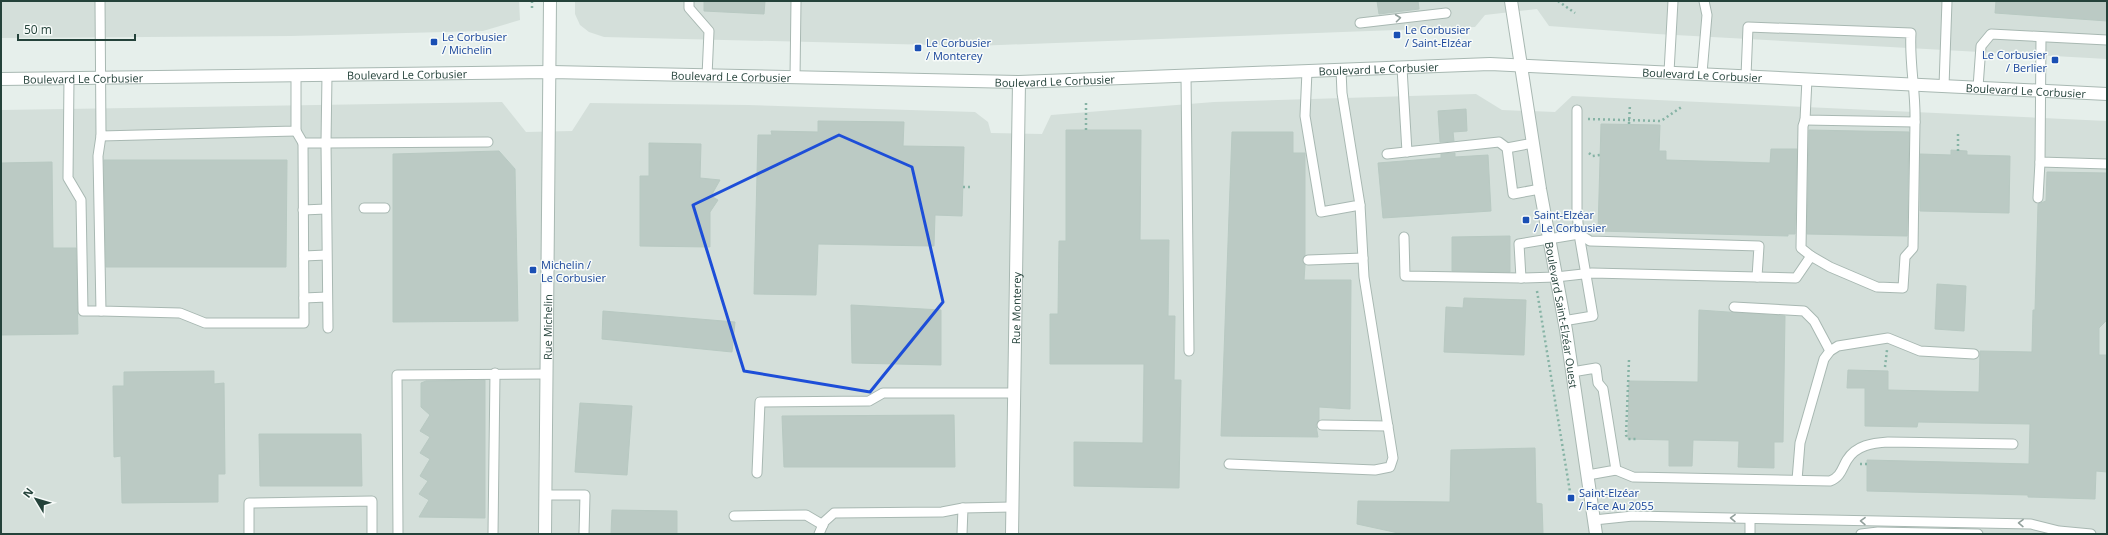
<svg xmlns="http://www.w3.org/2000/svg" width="2108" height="535" font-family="'Open Sans',sans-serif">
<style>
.built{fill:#d4dfda}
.building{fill:#bbcac4;stroke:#b8c9c2}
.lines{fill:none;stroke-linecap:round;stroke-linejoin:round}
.service-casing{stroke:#a8b8b2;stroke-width:11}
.minor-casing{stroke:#a8b8b2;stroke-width:14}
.tertiary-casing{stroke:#a8b8b2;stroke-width:14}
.path{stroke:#86b3a5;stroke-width:2.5;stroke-dasharray:2 3;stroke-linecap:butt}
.service{stroke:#fff;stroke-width:9}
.minor{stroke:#fff;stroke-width:12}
.tertiary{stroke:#fff;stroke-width:12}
.oneway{stroke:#92a09c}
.marked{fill:none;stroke:#1d4ed8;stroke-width:3;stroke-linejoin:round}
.transit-dot{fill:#1a4fb4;stroke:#f7fbf9;stroke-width:1.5}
.labels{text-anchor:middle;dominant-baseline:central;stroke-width:3;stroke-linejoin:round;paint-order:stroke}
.transit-label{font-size:11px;fill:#164399;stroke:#f7fbf9;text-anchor:start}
.street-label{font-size:11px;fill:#24423a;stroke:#f7fbf9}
</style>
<rect width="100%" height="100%" fill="#e6efeb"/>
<g class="built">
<path d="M1 1H519L520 20 483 31 291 36 1 38Z"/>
<path d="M575 1H2107V59L1657 34 1549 26 1537 9 1485 15 1475 27 975 46 604 37 589 32 580 25 575 14Z"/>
<path d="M1476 94 1502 110 1555 112 1572 96 2107 121V534H1V110L502 102 526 132 572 131 590 103 748 105 975 112 988 122 991 133 1042 134 1051 115 1214 102Z"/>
</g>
<g class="building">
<path d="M704 1H765L764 14 704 11Z"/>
<path d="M1377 1H1418L1419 9 1379 14Z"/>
<path d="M1996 1H2107V21L1995 13Z"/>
<path d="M1466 109 1467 131 1453 132 1454 141 1440 142 1438 111Z"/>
<path d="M818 121 904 122 903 146 964 147 962 216 935 215 934 246 818 244 816 295 754 294 758 135H772L771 131 818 132Z"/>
<path d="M1601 124 1660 125 1659 151H1666V160L1770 163 1771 149H1797L1795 234H1788V236L1598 231Z"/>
<path d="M1066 130H1141L1140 240H1169L1168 316H1175L1174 380H1181L1179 488 1074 486V442L1143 443 1144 364H1050V314H1058L1059 241H1066Z"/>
<path d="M1809 130 1909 132 1907 236 1807 234Z"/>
<path d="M1232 132H1293V153H1305V255L1302 260 1305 265 1304 280H1351L1350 409 1319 407V420L1316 425 1318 437 1221 436Z"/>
<path d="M649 143 701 144 700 178 720 180 711 196 718 200 710 212V247L640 246V176H649Z"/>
<path d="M1951 150 1967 151V155L2010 156 2009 213 1920 211V154L1951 155Z"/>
<path d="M499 151 515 169 518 321 393 322V154Z"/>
<path d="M1455 153V157L1488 155 1491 211 1383 218 1378 163 1441 158V154Z"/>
<path d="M104 160H287L286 267H106Z"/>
<path d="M52 162 53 248H76L78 334 1 335V163Z"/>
<path d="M2047 172 2107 173V320L2099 328V355H2107V472L2096 471 2095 499 2028 497V495L1867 491V460L2029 464 2030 424 1918 422 1917 427 1865 426V388H1847L1848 370 1888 371V390L1979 392 1980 351 2032 352 2033 310H2035L2038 204 2046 201Z"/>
<path d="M1510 236V272L1452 271V237Z"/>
<path d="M1937 284 1966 286 1964 331 1935 329Z"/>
<path d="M1464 298 1526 300 1524 355 1444 352 1446 307 1463 308Z"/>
<path d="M851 305 941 310V365L852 363Z"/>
<path d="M1699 310 1785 316 1783 442H1774V468L1738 467 1739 441 1693 440 1692 466H1669V440L1628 439 1629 381 1698 382Z"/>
<path d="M603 311 735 322 732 352 602 339Z"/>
<path d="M214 371V384L224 383 225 474H218V502L122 503 121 456 114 457 113 386H124V372Z"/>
<path d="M485 380V518L419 517 429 500 419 494 428 481 420 476 430 459 420 453 430 437 420 431 430 415 421 407V383L426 381Z"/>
<path d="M580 403 632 406 627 475 575 472Z"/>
<path d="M954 415 955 467H784L782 416Z"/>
<path d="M259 434H361L362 486H260Z"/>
<path d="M1535 448 1536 503 1542 504 1543 533 1403 534 1357 524 1358 501 1450 502 1451 450Z"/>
<path d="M612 510 677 511V534H611Z"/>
</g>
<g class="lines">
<defs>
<g id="service">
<path d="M100 1 101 136 296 131V75"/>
<path d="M689 1V8L709 31 707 76"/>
<path d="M1360 23 1446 13"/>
<path d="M2041 37 2040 162 2107 164"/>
<path d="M1402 68 1407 152"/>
<path d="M1307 71 1305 116 1321 212 1360 205 1342 93 1341 70"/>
<path d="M1669 72 1673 1"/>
<path d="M1702 73 1707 15 1704 1"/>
<path d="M1186 76 1189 351"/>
<path d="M1746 76 1748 27 1911 33C1909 62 1916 92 1915 122L1805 120 1807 79"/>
<path d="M69 78 68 178 81 200 83 311H101"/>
<path d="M795 78 796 1"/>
<path d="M1944 86 1947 1"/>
<path d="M1978 87 1981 46 1991 34 2107 40"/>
<path d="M1577 110V212L1579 234 1519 244 1521 278 1556 277 1592 273 1757 277 1759 246 1590 241 1579 234"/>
<path d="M1805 120 1803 126 1801 248 1811 256"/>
<path d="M296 131 303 143H326L327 75"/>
<path d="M101 136 98 156 101 311 180 313 205 323H304L303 143"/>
<path d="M1533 143 1507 148 1513 194 1540 189"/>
<path d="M1387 154 1499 142 1507 148"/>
<path d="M2038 198 2040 162"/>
<path d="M364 208H385"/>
<path d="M303 210 326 209"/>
<path d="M1404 237 1405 276 1521 278"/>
<path d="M304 256 326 255"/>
<path d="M1308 260 1363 258"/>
<path d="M1757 277 1796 278 1811 256 1830 267 1877 287 1903 288 1905 257 1913 248 1915 122"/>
<path d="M304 298 327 297"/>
<path d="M1734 307 1804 311 1814 321 1830 351"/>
<path d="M1563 321 1593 316 1579 234"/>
<path d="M328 328 326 143 488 142"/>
<path d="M1572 372 1596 368 1598 383 1603 389 1616 470 1588 475"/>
<path d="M1322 425 1388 426"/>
<path d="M1229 464 1375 470 1390 467 1393 458 1364 277 1360 205"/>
<path d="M1616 470 1633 477 1830 481C1841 477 1842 468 1847 460 1856 445 1873 443 1888 442L2013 444"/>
<path d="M757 473 760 402 869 401 883 393H1014"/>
<path d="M1797 480 1800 443 1824 359 1830 351 1838 346 1888 338 1920 351 1974 354"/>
<path d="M545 495H585L584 534"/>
<path d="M734 516 806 515 823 525"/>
<path d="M1594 520 1633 516 2031 524 2059 531 2091 534"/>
<path d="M249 534V503L372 501V534"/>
<path d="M398 534 397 375 547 374"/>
<path d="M493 534 495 373"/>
<path d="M819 534 824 522 834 513 942 512 963 508"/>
<path d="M962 534 963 508 1012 507"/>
<path d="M1750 534V519"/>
<path d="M1861 534 1878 532 1978 534"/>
</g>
<g id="minor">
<path id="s1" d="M545 534 550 1"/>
<path id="s2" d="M1012 534 1019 82"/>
</g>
<g id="tertiary">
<path id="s3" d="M1511 1 1540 189 1566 330 1596 534"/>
<path id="s4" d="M1 79 551 72 1019 82 1490 64 2107 94"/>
</g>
</defs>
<use href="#service" class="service-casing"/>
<use href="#minor" class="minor-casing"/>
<use href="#tertiary" class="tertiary-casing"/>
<g class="path">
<path d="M532 1V9"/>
<path d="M1558 1 1575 13"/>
<path d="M1588 119 1661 121 1683 106"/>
<path d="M1629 124 1630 104"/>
<path d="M1086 130V103"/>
<path d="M1958 151V133"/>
<path d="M1589 153 1592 156 1600 155"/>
<path d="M963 187H970"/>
<path d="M1537 291 1571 498"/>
<path d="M1629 360 1626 435 1628 439H1636"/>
<path d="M1885 367 1887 350"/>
<path d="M1860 464H1867"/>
</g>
<use href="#service" class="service"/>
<use href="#minor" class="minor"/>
<use href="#tertiary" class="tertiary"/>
</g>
<defs><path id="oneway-chevron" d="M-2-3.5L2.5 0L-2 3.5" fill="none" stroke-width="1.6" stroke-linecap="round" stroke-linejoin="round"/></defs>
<g class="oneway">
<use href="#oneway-chevron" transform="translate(1398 18) rotate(-7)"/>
<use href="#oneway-chevron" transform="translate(1733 518) rotate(-179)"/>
<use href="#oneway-chevron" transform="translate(1863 521) rotate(-179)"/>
<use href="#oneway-chevron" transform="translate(2021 523) rotate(-179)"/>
</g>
<path class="marked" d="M839 135 912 167 943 302 870 392 744 371 693 205Z"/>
<g class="transit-dot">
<rect x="1393" y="31" width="8" height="8" rx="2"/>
<rect x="430" y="38" width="8" height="8" rx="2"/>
<rect x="914" y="44" width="8" height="8" rx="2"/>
<rect x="2051" y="56" width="8" height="8" rx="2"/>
<rect x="1522" y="216" width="8" height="8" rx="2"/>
<rect x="529" y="266" width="8" height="8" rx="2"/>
<rect x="1567" y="494" width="8" height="8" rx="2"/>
</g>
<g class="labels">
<g class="transit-label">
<text x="1405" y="29">Le Corbusier<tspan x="1405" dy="13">/ Saint-Elzéar</tspan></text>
<text x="442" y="36">Le Corbusier<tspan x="442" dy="13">/ Michelin</tspan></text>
<text x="926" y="42">Le Corbusier<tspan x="926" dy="13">/ Monterey</tspan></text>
<text x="2047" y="54" text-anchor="end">Le Corbusier<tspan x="2047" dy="13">/ Berlier</tspan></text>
<text x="1534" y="214">Saint-Elzéar<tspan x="1534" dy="13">/ Le Corbusier</tspan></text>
<text x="541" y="264">Michelin /<tspan x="541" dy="13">Le Corbusier</tspan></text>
<text x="1579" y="492">Saint-Elzéar<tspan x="1579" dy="13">/ Face Au 2055</tspan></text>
</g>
<g class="street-label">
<text stroke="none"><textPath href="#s4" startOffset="1378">Boulevard Le Corbusier</textPath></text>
<text stroke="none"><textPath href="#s4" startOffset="1702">Boulevard Le Corbusier</textPath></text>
<text stroke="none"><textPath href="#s4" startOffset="406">Boulevard Le Corbusier</textPath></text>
<text stroke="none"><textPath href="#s4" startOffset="730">Boulevard Le Corbusier</textPath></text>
<text stroke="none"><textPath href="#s4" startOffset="82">Boulevard Le Corbusier</textPath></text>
<text stroke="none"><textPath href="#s4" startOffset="1054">Boulevard Le Corbusier</textPath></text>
<text stroke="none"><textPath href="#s4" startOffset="2026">Boulevard Le Corbusier</textPath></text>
<text stroke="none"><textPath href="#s2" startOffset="226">Rue Monterey</textPath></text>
<text stroke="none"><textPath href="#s3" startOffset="318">Boulevard Saint-Elzéar Ouest</textPath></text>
<text stroke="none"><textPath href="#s1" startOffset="207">Rue Michelin</textPath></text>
</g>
</g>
<rect width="2108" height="535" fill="none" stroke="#24423a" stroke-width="4"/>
<g transform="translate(36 499) rotate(308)" stroke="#f7fbf9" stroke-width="3" paint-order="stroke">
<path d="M0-3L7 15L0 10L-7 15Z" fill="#24423a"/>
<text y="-6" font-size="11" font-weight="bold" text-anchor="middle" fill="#24423a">N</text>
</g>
<path d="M18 34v6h117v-6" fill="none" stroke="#24423a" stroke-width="2"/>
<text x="24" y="34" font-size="12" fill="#24423a" stroke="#f7fbf9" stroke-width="3" paint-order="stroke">50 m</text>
</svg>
